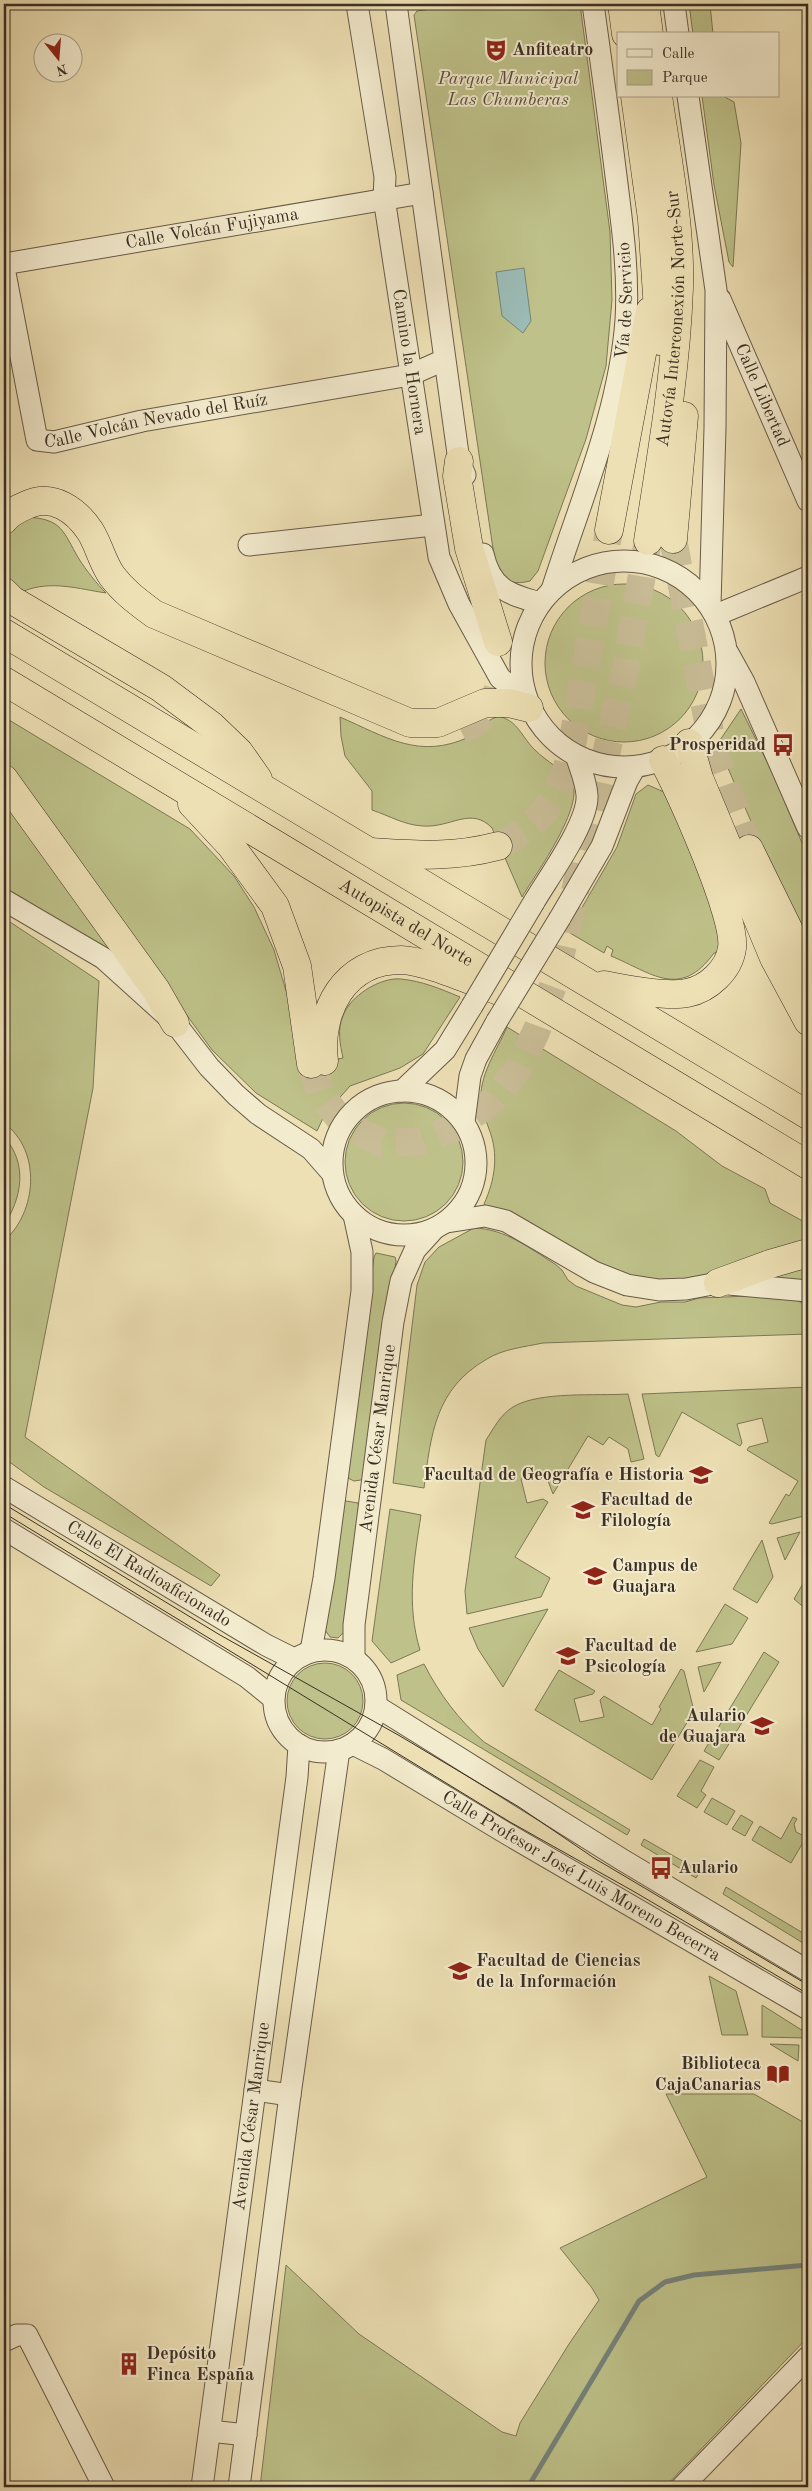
<svg xmlns="http://www.w3.org/2000/svg" width="812" height="2491" font-family="'Old Standard TT',serif">
<style>
.green{fill:#bec189;stroke:#7c7856}
.water{fill:#9bbbb5;stroke:#75837b}
.lines{fill:none;stroke-linecap:round;stroke-linejoin:round}
.stream{stroke:#75837b;stroke-width:5}
.highway-tunnel{stroke:#c9bd97;stroke-width:28;stroke-dasharray:28 14;stroke-linecap:butt}
.minor-casing{stroke:#685b48;stroke-width:23}
.highway-casing{stroke:#3b2f24;stroke-width:29}
.minor{stroke:#f3ebce;stroke-width:21}
.highway{stroke:#ede0b4;stroke-width:28}
.tram{stroke:#3b2f24;stroke-width:1}
.minor-bridge-casing{stroke:#685b48;stroke-width:23;stroke-linecap:butt}
.minor-bridge{stroke:#f3ebce;stroke-width:21}
.labels{text-anchor:middle;dominant-baseline:central;stroke-width:4;stroke-linejoin:round;paint-order:stroke}
.poi-label{font-size:18px;font-weight:bold;fill:#3b2f24;stroke:#f3ebce;text-anchor:start}
.park-label{font-size:18px;font-style:italic;fill:#554c38;stroke:#f3ebce}
.street-label{font-size:18px;fill:#3b2f24;stroke:#f3ebce}
</style>
<rect width="100%" height="100%" fill="#ede0b4"/>
<filter id="stains"><feTurbulence type="fractalNoise" baseFrequency=".004" numOctaves="4"/><feColorMatrix values="0 0 0 0 .2 0 0 0 0 .09 0 0 0 0 .02 0 0 0 .5 -.17"/></filter>
<radialGradient id="worn" r=".72"><stop offset=".6" stop-color="#630" stop-opacity="0"/><stop offset="1" stop-color="#630" stop-opacity=".3"/></radialGradient>
<g class="green">
<path d="M466 4H580L610 232 612 300 606 366 586 439 538 571 530 581C513 585 508 582 496 569L414 15 417 11Z"/>
<path d="M689 4H710L713 34H693Z"/>
<path d="M702 96H723L734 102 741 143 733 267 729 262 714 185Z"/>
<path d="M27 517C63 519 63 532 79 559 86 570 97 584 106 593 79 589 51 580 24 591L14 585 4 571V538L18 520Z"/>
<circle cx="624" cy="663" r="79"/>
<path d="M741 709 772 772 808 857V953L724 759 713 762 716 746Z"/>
<path d="M498 716C519 721 521 737 536 751 544 759 566 773 571 780 587 804 535 875 522 897L492 828C471 806 451 828 423 826 404 825 390 816 372 810V791L345 756 341 736 340 717C386 737 419 760 469 737L466 732Z"/>
<path d="M4 717 190 829 234 876 254 907 274 950 289 1001 299 1067 343 1058C340 1044 337 1029 343 1016 350 996 380 977 401 979 422 981 441 989 460 997L423 1054 400 1068 350 1086 325 1114 317 1131 256 1093 212 1050 4 762Z"/>
<path d="M648 785 664 792 671 801 718 918 720 952 714 953C680 1000 652 973 611 956L613 950 607 946 604 953 570 933 569 930 617 847 636 794Z"/>
<path d="M8 799 125 961 4 889V812Z"/>
<path d="M4 918 99 981 93 1088 25 1437 220 1575 211 1586 44 1487 4 1458V1241C37 1212 42 1151 4 1123Z"/>
<path d="M507 1027 676 1131 722 1166 765 1189 770 1203 808 1224V1245L693 1280 638 1279 613 1272 487 1208 484 1204C495 1180 499 1154 489 1129 486 1120 482 1112 481 1103 478 1077 497 1050 507 1027Z"/>
<circle cx="404" cy="1162" r="59"/>
<path d="M4 1137C28 1163 22 1198 4 1225Z"/>
<path d="M474 1228C506 1229 529 1248 555 1264L562 1270 568 1280 576 1286 622 1305 636 1307 661 1302H685L699 1298 774 1295 794 1299 808 1306V1334L543 1343C524 1347 503 1349 487 1359 435 1389 431 1434 424 1488L393 1483 417 1285 425 1262 439 1247Z"/>
<path d="M376 1253 395 1257 396 1261 366 1475 361 1480 354 1481 348 1478 345 1471 374 1257Z"/>
<path d="M808 1262V1283L777 1279 772 1275Z"/>
<path d="M808 1387V1515L772 1524 769 1523 786 1494 789 1496 798 1481 747 1450 749 1447 768 1442 762 1418 737 1424 742 1443 740 1446 682 1412 659 1457 656 1455 642 1394Z"/>
<path d="M628 1394 644 1459 631 1462 628 1449 609 1437 603 1445 588 1436 553 1494 545 1473 521 1479 527 1503 543 1499 548 1502 515 1557 550 1578 541 1597 467 1614 465 1591 486 1440C494 1428 500 1415 513 1407 539 1391 596 1396 628 1394Z"/>
<path d="M346 1501 358 1503 360 1511 345 1631 338 1638 330 1637 325 1630 340 1507Z"/>
<path d="M390 1509 421 1515C414 1561 406 1604 420 1650L391 1663 372 1641Z"/>
<path d="M800 1532 785 1560 777 1538Z"/>
<path d="M762 1540 773 1577 757 1603 733 1589Z"/>
<path d="M808 1575V1611L794 1599Z"/>
<path d="M725 1604 748 1618 732 1644 696 1652Z"/>
<path d="M548 1609 503 1687 478 1649 469 1628Z"/>
<path d="M764 1652 779 1662 719 1760 704 1751Z"/>
<path d="M721 1662 704 1692 698 1667Z"/>
<circle cx="325" cy="1701" r="38"/>
<path d="M424 1664C440 1695 458 1719 484 1742L630 1830 627 1835 401 1700 397 1675Z"/>
<path d="M681 1669 684 1671 694 1711 652 1780 535 1710 559 1670 595 1691 593 1694 574 1699 580 1722 604 1717 600 1700 604 1696 652 1725 661 1709 659 1707Z"/>
<path d="M700 1760 714 1767 701 1791 706 1795 697 1808 677 1796Z"/>
<path d="M712 1798 735 1811 727 1825 704 1812Z"/>
<path d="M741 1815 753 1822 745 1836 732 1829Z"/>
<path d="M793 1817 797 1819 794 1824 796 1832 802 1835 808 1834 791 1863 752 1840 760 1826 781 1839Z"/>
<path d="M644 1839 700 1871 696 1878 641 1845Z"/>
<path d="M726 1887 808 1936V1946L723 1894Z"/>
<path d="M709 1976 736 1991 748 2035H722Z"/>
<path d="M762 2005 808 2034V2038L762 2037Z"/>
<path d="M770 2044 799 2045 798 2061Z"/>
<path d="M666 2094H754L808 2125V2337L665 2487H260L286 2265 359 2334 502 2432 516 2436 520 2423 569 2344 599 2300 592 2288 560 2248 707 2177Z"/>
</g>
<path class="water" d="M524 268 531 321 523 333 502 316 496 272Z"/>
<g class="lines">
<path class="stream" d="M528 2487 639 2301 665 2282 694 2275 808 2265"/>
<g class="highway-tunnel">
<path d="M673 539 714 753 749 849"/>
<path d="M461 731C481 721 492 710 498 689"/>
<path d="M498 846C540 825 557 802 570 757L609 530"/>
<path d="M311 1064 321 1095 343 1123 381 1143 421 1141 458 1126 492 1101 517 1071 536 1032 555 980 626 666 648 541"/>
</g>
<defs>
<g id="minor">
<path id="s1" d="M357 4 385 177 384 198 439 557 459 604 500 678 524 697"/>
<path d="M396 4 459 461 465 475"/>
<path d="M674 4 678 34"/>
<path d="M688 96 716 290 715 428 710 606"/>
<path id="s2" d="M4 264 422 193"/>
<path id="s3" d="M4 268 37 440 54 442 142 421 410 375 444 360"/>
<path id="s4" d="M720 299 808 501"/>
<path d="M249 545 433 525"/>
<path d="M483 554C491 589 508 594 540 603"/>
<circle cx="624" cy="664" r="103"/>
<path id="s5" d="M552 590C580 501 619 414 626 320 629 272 622 224 616 176 609 119 601 61 593 4"/>
<path d="M716 615 808 577"/>
<path d="M728 653 744 682 808 828"/>
<path d="M4 900 103 958 175 1023 209 1067 236 1095 258 1114 311 1149 332 1173"/>
<path d="M534 902C548 878 589 822 587 795 586 782 581 770 577 758"/>
<path d="M560 918 602 846 627 781 635 767"/>
<path d="M402 1091 445 1050 472 1006"/>
<circle cx="404" cy="1163" r="72"/>
<path d="M464 1122 470 1076 476 1059 497 1021"/>
<path d="M447 1222 485 1216 506 1221 594 1272 627 1285 659 1290 686 1289 718 1283 808 1291"/>
<path id="s6" d="M4 1487 266 1645 294 1659"/>
<path d="M4 1529 247 1677 273 1698"/>
<circle cx="325" cy="1701" r="51"/>
<path d="M311 1651 324 1578 362 1291V1252L354 1215"/>
<path id="s7" d="M354 1658V1625L393 1322 401 1281 415 1250 434 1229"/>
<path d="M376 1706 621 1859 808 1971"/>
<path id="s8" d="M353 1744 383 1759 504 1832 808 2009"/>
<path d="M255 2090 290 2095"/>
<path d="M4 2341 17 2335H27L104 2487"/>
<path d="M210 2431 246 2435"/>
<path id="s9" d="M202 2487 297 1777 299 1745"/>
<path d="M239 2487 290 2095 339 1750"/>
<path d="M682 2487 808 2357"/>
</g>
<g id="highway">
<path d="M622 4 626 34"/>
<path d="M645 4 649 34"/>
<path d="M635 96 652 219 660 341"/>
<path d="M459 461 457 476 469 548 498 642"/>
<path d="M4 520C10 512 20 508 29 504 53 494 76 510 90 531 99 545 102 562 112 576 124 592 138 602 154 614L410 723H438L485 703H509L529 708"/>
<path d="M609 530 650 311"/>
<path d="M673 539 684 416"/>
<path id="s10" d="M648 541C661 457 676 373 679 288 681 227 667 157 658 96"/>
<path d="M4 592 12 600 161 688 212 726 239 752 258 779"/>
<path d="M4 633 808 1115"/>
<path id="s11" d="M4 681 808 1165"/>
<path d="M689 743 699 778 774 958 808 1021"/>
<path d="M4 779 156 990 175 1023"/>
<path d="M192 804 231 846 275 906 297 966 311 1064"/>
<path d="M749 849 808 969"/>
<path d="M371 852C418 855 452 858 498 846"/>
<path d="M604 985C624 989 668 997 687 993 708 989 729 970 732 948 737 917 680 792 663 760"/>
<path d="M324 1061C318 1011 344 960 401 960 428 961 473 982 499 991"/>
<path d="M718 1283 770 1264 808 1253"/>
</g>
</defs>
<use href="#minor" class="minor-casing"/>
<use href="#highway" class="highway-casing"/>
<use href="#minor" class="minor"/>
<use href="#highway" class="highway"/>
<g class="tram">
<path d="M4 1504 220 1635 400 1736 519 1807 594 1858 808 1985"/>
<path d="M4 1513 510 1822 633 1891 808 1994"/>
</g>
<defs>
<g id="minor-bridge">
<path d="M472 1006 534 902"/>
<path d="M497 1021 560 918"/>
</g>
</defs>
<use href="#minor-bridge" class="minor-bridge-casing"/>
<use href="#minor-bridge" class="minor-bridge"/>
</g>
<defs>
<symbol id="theatre-bare" viewBox="-9 -9 18 18"><path d="M-5-5.5Q0-4 5-5.5V0Q5 5 0 6Q-5 5-5 0ZM-3.3-2.5H-1v1.5H-3.3ZM1-2.5H3.3v1.5H1ZM-2.8 1Q0 5.5 2.8 1Z" fill="#8f2418" stroke="#f3ebce" stroke-width="2.5" paint-order="stroke"/></symbol>
<symbol id="bus-bare" viewBox="-9 -9 18 18"><path d="M-5-6H5V4H4V6H2V4H-2V6H-4V4H-5ZM-3.5-4V0h7V-4ZM-3.5 1.2v1.5H-2V1.2ZM2 1.2v1.5H3.5V1.2Z" fill="#8f2418" stroke="#f3ebce" stroke-width="2.5" paint-order="stroke"/></symbol>
<symbol id="university-bare" viewBox="-9 -9 18 18"><path d="M0-5L7-2L0 1L-7-2ZM-4 1L0 2.5L4 1V4Q0 6-4 4Z" fill="#8f2418" stroke="#f3ebce" stroke-width="2.5" paint-order="stroke"/></symbol>
<symbol id="library-bare" viewBox="-9 -9 18 18"><path d="M-6-4Q-3-5.5-.7-3.5V5Q-3 3-6 4ZM6-4Q3-5.5 .7-3.5V5Q3 3 6 4Z" fill="#8f2418" stroke="#f3ebce" stroke-width="2.5" paint-order="stroke"/></symbol>
<symbol id="building-bare" viewBox="-9 -9 18 18"><path d="M-4-6H4V6H1V3H-1V6H-4ZM-2.5-4.3h1.7v1.8h-1.7ZM.8-4.3h1.7v1.8H.8ZM-2.5-1h1.7V.8h-1.7ZM.8-1h1.7V.8H.8Z" fill="#8f2418" stroke="#f3ebce" stroke-width="2.5" paint-order="stroke"/></symbol>
</defs>
<g fill-rule="evenodd">
<use href="#theatre-bare" x="480" y="34" width="32" height="32"/>
<use href="#bus-bare" x="767" y="729" width="32" height="32"/>
<use href="#university-bare" x="685" y="1459" width="32" height="32"/>
<use href="#university-bare" x="567" y="1494" width="32" height="32"/>
<use href="#university-bare" x="579" y="1560" width="32" height="32"/>
<use href="#university-bare" x="552" y="1640" width="32" height="32"/>
<use href="#university-bare" x="746" y="1710" width="32" height="32"/>
<use href="#bus-bare" x="645" y="1852" width="32" height="32"/>
<use href="#university-bare" x="444" y="1955" width="32" height="32"/>
<use href="#library-bare" x="762" y="2058" width="32" height="32"/>
<use href="#building-bare" x="113" y="2348" width="32" height="32"/>
</g>
<g class="labels">
<g class="poi-label">
<text x="512" y="50">Anfiteatro</text>
<text x="766" y="745" text-anchor="end">Prosperidad</text>
<text x="684" y="1475" text-anchor="end">Facultad de Geografía e Historia</text>
<text x="600" y="1500">Facultad de<tspan x="600" dy="21">Filología</tspan></text>
<text x="612" y="1566">Campus de<tspan x="612" dy="21">Guajara</tspan></text>
<text x="584" y="1646">Facultad de<tspan x="584" dy="21">Psicología</tspan></text>
<text x="746" y="1716" text-anchor="end">Aulario<tspan x="746" dy="21">de Guajara</tspan></text>
<text x="678" y="1868">Aulario</text>
<text x="476" y="1961">Facultad de Ciencias<tspan x="476" dy="21">de la Información</tspan></text>
<text x="761" y="2064" text-anchor="end">Biblioteca<tspan x="761" dy="21">CajaCanarias</tspan></text>
<text x="146" y="2354">Depósito<tspan x="146" dy="21">Finca España</tspan></text>
</g>
<g class="park-label">
<text x="508" y="79">Parque Municipal<tspan x="508" dy="21">Las Chumberas</tspan></text>
</g>
<g class="street-label">
<text stroke="none"><textPath href="#s2" startOffset="211">Calle Volcán Fujiyama</textPath></text>
<text stroke="none"><textPath href="#s5" startOffset="300">Vía de Servicio</textPath></text>
<text stroke="none"><textPath href="#s10" startOffset="224">Autovía Interconexión Norte-Sur</textPath></text>
<text stroke="none"><textPath href="#s1" startOffset="362">Camino la Hornera</textPath></text>
<text stroke="none"><textPath href="#s4" startOffset="105">Calle Libertad</textPath></text>
<text stroke="none"><textPath href="#s3" startOffset="296">Calle Volcán Nevado del Ruíz</textPath></text>
<text stroke="none"><textPath href="#s11" startOffset="469">Autopista del Norte</textPath></text>
<text stroke="none"><textPath href="#s7" startOffset="221">Avenida César Manrique</textPath></text>
<text stroke="none"><textPath href="#s6" startOffset="169">Calle El Radioaficionado</textPath></text>
<text stroke="none"><textPath href="#s8" startOffset="264">Calle Profesor José Luis Moreno Becerra</textPath></text>
<text stroke="none"><textPath href="#s9" startOffset="374">Avenida César Manrique</textPath></text>
</g>
</g>
<rect width="812" height="2491" fill="none" stroke="#ede0b4" stroke-width="20"/>
<rect x="5" y="5" width="802" height="2481" fill="none" stroke="#3b2f24" stroke-width="2.5"/>
<rect x="10" y="10" width="792" height="2471" fill="none" stroke="#3b2f24"/>
<rect x="617" y="32" width="162" height="65" fill="#f3ebce" stroke="#a9a08a"/>
<rect x="627" y="49" width="25" height="8" fill="#f3ebce" stroke="#a9a08a"/>
<text x="662" y="58" font-size="15" fill="#3b2f24">Calle</text>
<rect x="627" y="70" width="25" height="15" fill="#bec189" stroke="#a9a08a"/>
<text x="662" y="82" font-size="15" fill="#3b2f24">Parque</text>
<g transform="translate(58 58) rotate(163)"><circle r="24" fill="#f3ebce" stroke="#a9a08a"/>
<path d="M0-4L9 19L0 12L-9 19Z" fill="#8f2418"/>
<text y="-8" font-size="14" font-weight="bold" text-anchor="middle" fill="#3b2f24">N</text>
</g>
<rect width="100%" height="100%" filter="url(#stains)"/>
<rect width="100%" height="100%" fill="url(#worn)"/>
</svg>
